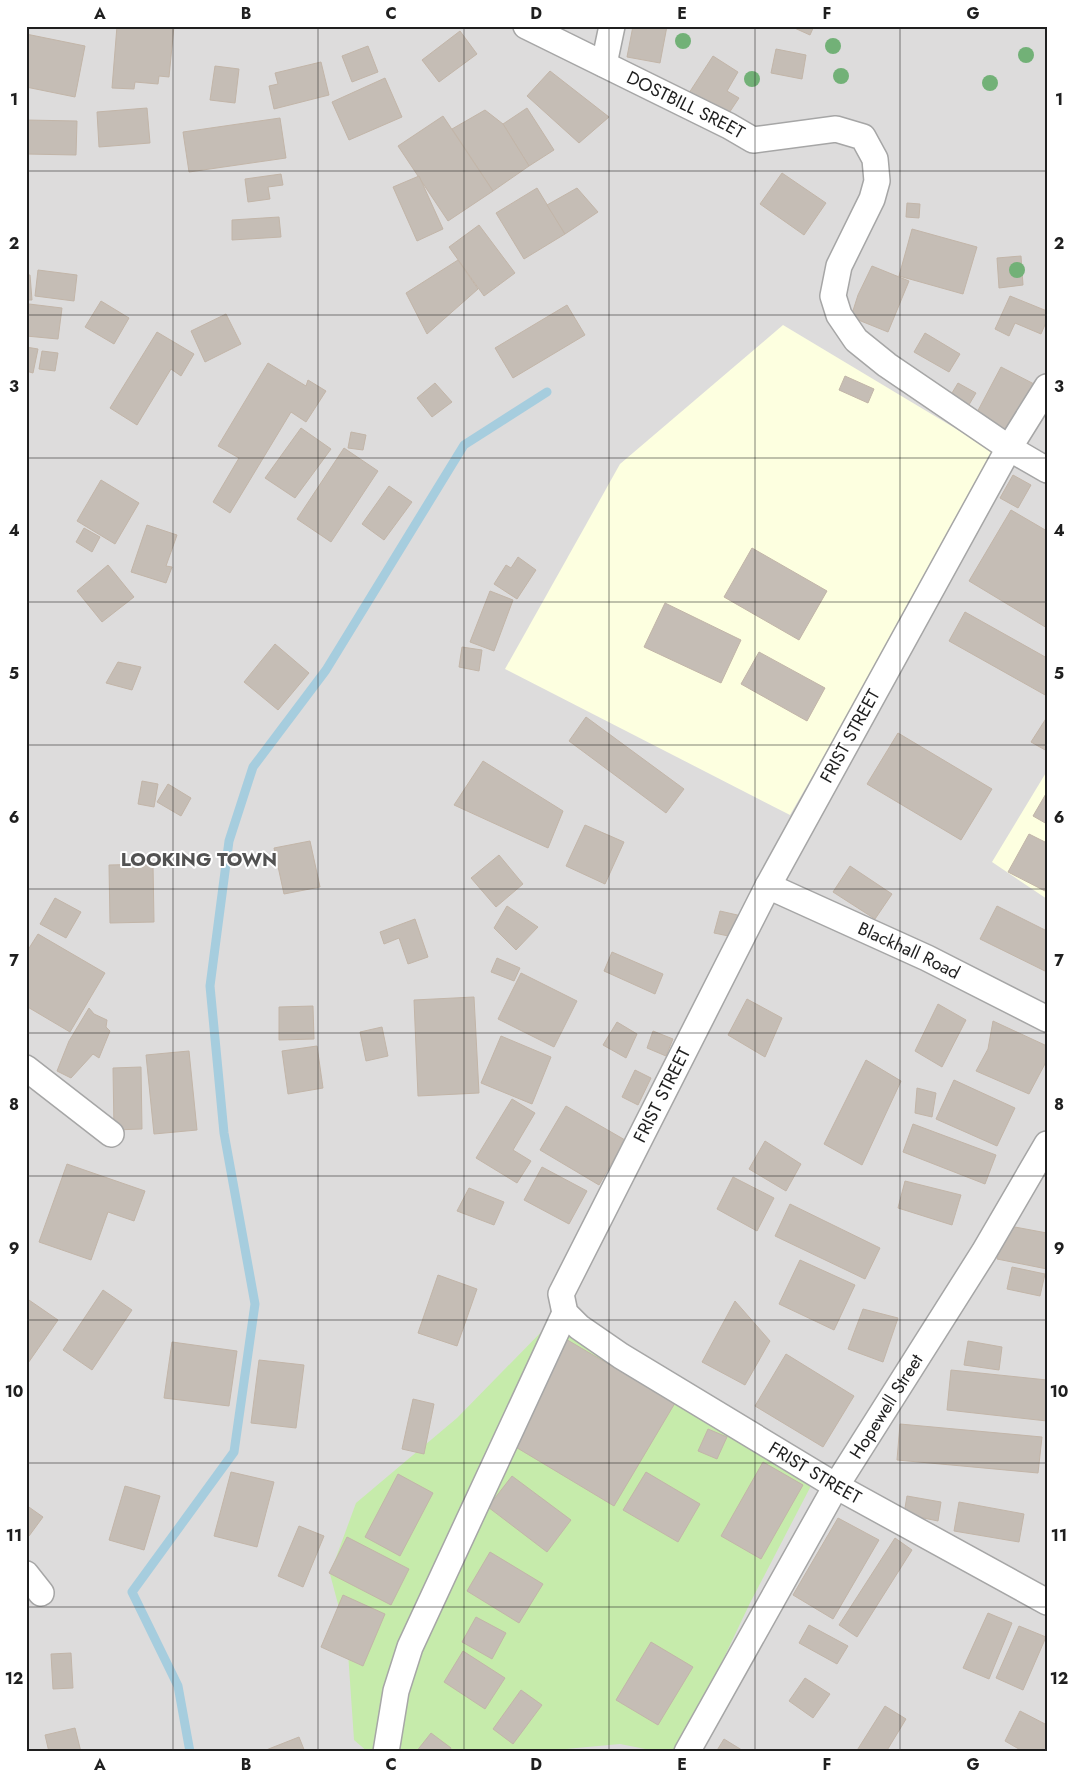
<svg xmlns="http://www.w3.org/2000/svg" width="1073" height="1778" font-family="Jost,sans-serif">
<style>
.residential{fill:#dddcdc}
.education{fill:#fdffe0}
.grass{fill:#c6ebab}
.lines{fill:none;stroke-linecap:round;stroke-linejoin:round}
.stream{stroke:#a6cdde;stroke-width:9}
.building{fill:#c5bdb5;stroke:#c2b5a8}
.minor-casing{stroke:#a6a6a6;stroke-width:28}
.minor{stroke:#fff;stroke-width:25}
.tree{fill:#72b177}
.grid{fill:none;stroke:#1f1f1f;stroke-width:1;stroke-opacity:0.55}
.labels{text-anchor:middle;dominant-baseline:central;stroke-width:4;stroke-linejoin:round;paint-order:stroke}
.street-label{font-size:18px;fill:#1f1f1f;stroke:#fff}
.neighbourhood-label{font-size:19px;font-weight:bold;fill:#525252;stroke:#fff}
.neatline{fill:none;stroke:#1f1f1f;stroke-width:2}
.grid-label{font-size:16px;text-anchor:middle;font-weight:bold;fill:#1f1f1f}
</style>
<rect width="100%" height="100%" fill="#f0ede6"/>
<rect class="residential" x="26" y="26" width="1021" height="1726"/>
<g class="education">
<path d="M783 325 998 454 790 815 505 669 620 464Z"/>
<path d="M1047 771V899L992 862Z"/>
</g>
<path class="grass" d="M551 1322 814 1480 750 1603 679 1752H661L620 1744 533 1752H368L354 1740 347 1638 330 1574 356 1503 457 1418Z"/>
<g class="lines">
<path class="stream" d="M190 1752 178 1686 132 1592 234 1452 255 1304 224 1133 210 986 229 841 253 767 326 670 464 445 547 392"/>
</g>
<g class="building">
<path d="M117 26H174L169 77 159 76 158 84 135 82 134 89 112 88Z"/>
<path d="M633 26H667L660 63 627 57Z"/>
<path d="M790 26H814L810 35Z"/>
<path d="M460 31 477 54 439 82 422 60Z"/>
<path d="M26 34 85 46 75 97 26 87Z"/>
<path d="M368 46 378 72 352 82 342 56Z"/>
<path d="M776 49 806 55 802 79 771 73Z"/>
<path d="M713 56 738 72 727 91 739 98 727 116 689 93Z"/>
<path d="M321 62 329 95 274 109 269 86 278 84 275 73Z"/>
<path d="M215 66 239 69 235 103 210 100Z"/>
<path d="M550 71 609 117 579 143 527 96Z"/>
<path d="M385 78 402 117 349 140 332 102Z"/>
<path d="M147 108 150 143 99 147 97 112Z"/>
<path d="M527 108 554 150 529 166 503 124Z"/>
<path d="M485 110 503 124 529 166 493 191 452 129Z"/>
<path d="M443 116 493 191 448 221 398 146Z"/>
<path d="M280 118 286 158 189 172 183 132Z"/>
<path d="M26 120 77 121 76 155 26 154Z"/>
<path d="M782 173 826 203 804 235 760 204Z"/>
<path d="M281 174 283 185 268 187 270 199 248 202 245 179Z"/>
<path d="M419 176 443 229 417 241 393 187Z"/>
<path d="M537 188 565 234 524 259 496 213Z"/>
<path d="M577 188 598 212 565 234 547 205Z"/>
<path d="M907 203 920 204 919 218 906 217Z"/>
<path d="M279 217 281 237 232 240V220Z"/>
<path d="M479 225 515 273 484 296 449 247Z"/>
<path d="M912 229 977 247 963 294 899 276Z"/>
<path d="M1021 256 1023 285 999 288 997 258Z"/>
<path d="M458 260 478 289 427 334 406 293Z"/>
<path d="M872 266 909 281 888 332 851 317 858 295Z"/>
<path d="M38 270 77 275 74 301 35 296Z"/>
<path d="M26 275H30L32 300H26Z"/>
<path d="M1010 296 1047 311V320L1041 334 1015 323 1009 336 995 329Z"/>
<path d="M101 301 129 318 114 344 85 327Z"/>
<path d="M29 304 62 308 58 339 26 336Z"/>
<path d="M567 305 585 335 513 378 495 348Z"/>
<path d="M226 314 241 344 205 362 191 331Z"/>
<path d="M157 332 194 354 181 376 171 369 137 425 110 408Z"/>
<path d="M925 333 960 354 949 372 914 352Z"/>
<path d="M26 347 38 349 33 373 26 371Z"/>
<path d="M42 351 58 353 55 371 39 369Z"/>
<path d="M268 363 306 386 308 380 326 391 306 422 291 412 230 513 213 502 239 458 218 446Z"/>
<path d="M1001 367 1036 385 1009 436 974 418Z"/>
<path d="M845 376 874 389 868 403 839 390Z"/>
<path d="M435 383 452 402 432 417 417 398Z"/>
<path d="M958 383 976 393 964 413 946 403Z"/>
<path d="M301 428 331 449 295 498 265 478Z"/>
<path d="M351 432 366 435 363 450 348 448Z"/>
<path d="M344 448 378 471 331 542 297 519Z"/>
<path d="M1013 475 1031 485 1018 508 1000 498Z"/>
<path d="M101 480 139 503 115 544 77 521Z"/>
<path d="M389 486 412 502 384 540 362 524Z"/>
<path d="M1011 510 1047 531V628L969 581Z"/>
<path d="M147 525 177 535 166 566 172 567 166 583 131 572Z"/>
<path d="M84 528 100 537 92 552 76 542Z"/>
<path d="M752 548 827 591 799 640 724 597Z"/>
<path d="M518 557 536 570 517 599 494 584 506 565 511 568Z"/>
<path d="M108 565 134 597 102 622 77 591Z"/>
<path d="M490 591 513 600 494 651 470 642Z"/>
<path d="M665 603 741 640 721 683 644 647Z"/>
<path d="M965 612 1047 658V696L949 641Z"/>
<path d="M275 644 309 673 278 710 244 682Z"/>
<path d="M462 647 482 650 479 671 459 667Z"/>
<path d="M759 652 825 688 807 721 741 684Z"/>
<path d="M118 662 141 667 132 690 106 683Z"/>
<path d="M586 717 684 789 666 813 569 741Z"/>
<path d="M1047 717V751L1031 742Z"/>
<path d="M898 733 992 789 961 840 867 784Z"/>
<path d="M483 761 563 811 548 848 454 805Z"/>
<path d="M142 781 158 784 154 807 138 804Z"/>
<path d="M168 784 191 798 181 816 157 802Z"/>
<path d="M1047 792V824L1033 816Z"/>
<path d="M585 825 624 842 605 884 566 866Z"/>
<path d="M1029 834 1047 843V892L1008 872Z"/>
<path d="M310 841 320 887 284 894 274 848Z"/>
<path d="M499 855 523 884 496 907 471 878Z"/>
<path d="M153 864 154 922 110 923 109 865Z"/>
<path d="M850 866 892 894 875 919 833 892Z"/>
<path d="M55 898 81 912 66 938 40 924Z"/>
<path d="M507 906 538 927 516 950 494 928Z"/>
<path d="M997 906 1047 931V972L980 939Z"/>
<path d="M720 911 746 917 738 938 714 933Z"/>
<path d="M415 919 428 957 408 964 399 938 384 944 380 932Z"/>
<path d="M38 934 105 973 70 1032 26 1006V953Z"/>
<path d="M612 952 663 974 655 994 604 971Z"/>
<path d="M497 958 520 968 514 981 491 972Z"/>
<path d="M521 973 577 1001 554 1047 498 1019Z"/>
<path d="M474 997 479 1093 418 1096 414 1000Z"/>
<path d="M747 999 782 1018 765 1057 728 1035Z"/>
<path d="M938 1004 966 1020 942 1067 915 1051Z"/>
<path d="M313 1006 314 1039 279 1040V1007Z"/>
<path d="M89 1008 94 1014 107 1020 106 1027 110 1031 99 1058 93 1054 71 1078 57 1071 69 1041Z"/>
<path d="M993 1021 1047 1046V1060L1029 1094 976 1071 988 1049Z"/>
<path d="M617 1022 637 1034 626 1058 603 1045Z"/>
<path d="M382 1027 388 1056 366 1061 360 1032Z"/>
<path d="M653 1031 673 1039 666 1056 647 1048Z"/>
<path d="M501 1036 551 1057 532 1104 481 1083Z"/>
<path d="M317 1046 323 1088 288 1094 282 1051Z"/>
<path d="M189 1051 197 1130 154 1134 146 1055Z"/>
<path d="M866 1060 901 1081 862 1165 824 1144Z"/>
<path d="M141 1067 142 1129 114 1130 113 1068Z"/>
<path d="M635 1070 651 1078 638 1105 622 1097Z"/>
<path d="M954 1080 1015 1108 997 1146 936 1119Z"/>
<path d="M917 1088 936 1093 932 1117 915 1113Z"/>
<path d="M512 1099 535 1113 513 1150 531 1161 517 1183 476 1158Z"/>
<path d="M566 1106 625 1140 599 1185 540 1150Z"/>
<path d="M913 1124 996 1155 985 1184 903 1152Z"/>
<path d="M765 1141 801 1164 786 1191 749 1169Z"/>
<path d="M67 1164 145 1191 134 1221 108 1212 91 1260 39 1242Z"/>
<path d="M542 1167 587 1191 569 1224 524 1200Z"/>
<path d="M733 1177 774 1198 757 1231 717 1209Z"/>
<path d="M905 1181 961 1195 952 1225 898 1208Z"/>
<path d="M469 1188 504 1202 494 1225 457 1211Z"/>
<path d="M790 1204 880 1248 865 1279 775 1236Z"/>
<path d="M1004 1225 1047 1233V1269L997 1259Z"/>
<path d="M800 1260 855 1285 834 1330 779 1304Z"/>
<path d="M1012 1267 1045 1274 1040 1296 1007 1289Z"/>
<path d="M438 1275 477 1289 457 1346 418 1333Z"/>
<path d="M103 1290 132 1310 92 1370 63 1350Z"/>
<path d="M26 1298 58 1320 26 1366Z"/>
<path d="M735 1301 770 1341 745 1385 702 1362Z"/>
<path d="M863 1309 898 1318 883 1362 848 1349Z"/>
<path d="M564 1338 675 1403 614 1506 504 1440Z"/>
<path d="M968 1341 1002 1347 999 1370 964 1365Z"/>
<path d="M172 1342 237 1351 229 1406 164 1398Z"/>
<path d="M786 1354 854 1396 823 1447 755 1406Z"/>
<path d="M259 1360 304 1365 296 1428 251 1423Z"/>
<path d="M951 1370 1047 1380V1421L947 1410Z"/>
<path d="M413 1399 434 1404 424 1454 402 1449Z"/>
<path d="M900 1424 1042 1437 1038 1473 897 1460Z"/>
<path d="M708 1429 727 1437 717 1459 698 1451Z"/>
<path d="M763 1462 803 1485 761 1559 721 1536Z"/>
<path d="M231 1472 274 1482 257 1547 214 1536Z"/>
<path d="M646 1472 700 1504 678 1542 623 1510Z"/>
<path d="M398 1474 433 1493 400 1556 365 1537Z"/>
<path d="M512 1476 571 1520 547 1552 488 1507Z"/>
<path d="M125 1486 160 1496 144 1550 109 1540Z"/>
<path d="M907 1496 941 1502 938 1521 904 1514Z"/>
<path d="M959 1502 1024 1514 1019 1542 954 1531Z"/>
<path d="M26 1505 43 1517 29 1536 26 1534Z"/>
<path d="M838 1518 879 1540 833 1619 793 1595Z"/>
<path d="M299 1526 324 1536 303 1587 278 1576Z"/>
<path d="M347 1537 409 1569 391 1605 329 1573Z"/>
<path d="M895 1538 912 1550 857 1637 839 1625Z"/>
<path d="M490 1552 543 1584 519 1623 467 1591Z"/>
<path d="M343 1595 385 1614 363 1666 321 1647Z"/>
<path d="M988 1613 1012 1623 989 1679 963 1668Z"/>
<path d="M476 1617 506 1633 492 1659 462 1642Z"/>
<path d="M809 1625 848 1646 837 1664 799 1643Z"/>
<path d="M1019 1626 1046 1637 1023 1690 996 1678Z"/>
<path d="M651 1642 693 1667 658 1725 616 1700Z"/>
<path d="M463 1651 505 1678 485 1709 444 1682Z"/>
<path d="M71 1653 73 1688 53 1689 51 1654Z"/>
<path d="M805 1678 830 1694 813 1718 789 1701Z"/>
<path d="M521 1690 542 1705 513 1744 493 1729Z"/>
<path d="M885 1706 906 1719 886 1752H856Z"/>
<path d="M1020 1711 1047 1725V1752H1024L1005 1741Z"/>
<path d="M75 1728 81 1752H49L45 1735Z"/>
<path d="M431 1733 451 1748 449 1752H416Z"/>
<path d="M299 1737 305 1752H261Z"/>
<path d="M724 1739 745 1752H716Z"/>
</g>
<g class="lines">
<defs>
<g id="minor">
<path id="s1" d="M526 26 729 126 753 140 836 129 863 137 875 159 877 181 872 199 839 266 833 296 839 315 856 340 887 365 1009 448 1047 470"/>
<path d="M604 64 612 26"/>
<path id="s2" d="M1047 387 1009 448 768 886 561 1294 565 1313 579 1327 621 1356 836 1486 1047 1602"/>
<path id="s3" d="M768 886 927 958 1047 1019"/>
<path d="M26 1068 111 1134"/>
<path d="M26 1574 41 1593"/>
<path d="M386 1752 396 1691 410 1647 565 1313"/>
<path id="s4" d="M687 1752 836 1486 984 1252 1047 1144"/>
</g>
</defs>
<use href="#minor" class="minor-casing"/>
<use href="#minor" class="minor"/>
</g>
<g class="tree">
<circle cx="683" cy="41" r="8"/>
<circle cx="833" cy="46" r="8"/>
<circle cx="1026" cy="55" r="8"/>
<circle cx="841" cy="76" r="8"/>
<circle cx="752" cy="79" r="8"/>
<circle cx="990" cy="83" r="8"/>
<circle cx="1017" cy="270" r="8"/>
</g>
<path class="grid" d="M173 26V1752M318 26V1752M464 26V1752M609 26V1752M755 26V1752M900 26V1752M26 171H1047M26 315H1047M26 458H1047M26 602H1047M26 745H1047M26 889H1047M26 1033H1047M26 1176H1047M26 1320H1047M26 1463H1047M26 1607H1047"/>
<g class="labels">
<g class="street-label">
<text stroke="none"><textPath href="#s1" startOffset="178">DOSTBILL SREET</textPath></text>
<text transform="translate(850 736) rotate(-61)">FRIST STREET</text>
<text stroke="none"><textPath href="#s3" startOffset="155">Blackhall Road</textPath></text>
<text transform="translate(662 1095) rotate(-63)">FRIST STREET</text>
<text stroke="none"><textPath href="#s4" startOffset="399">Hopewell Street</textPath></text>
<text stroke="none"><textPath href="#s2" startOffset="1346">FRIST STREET</textPath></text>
</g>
<g class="neighbourhood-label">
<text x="199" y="859">LOOKING TOWN</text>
</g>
</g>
<rect width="1073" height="1778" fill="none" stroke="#ffffff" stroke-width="55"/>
<rect x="28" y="28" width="1018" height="1722" class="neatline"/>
<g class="grid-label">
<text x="100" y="19">A</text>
<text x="246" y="19">B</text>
<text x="391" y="19">C</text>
<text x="536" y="19">D</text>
<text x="682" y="19">E</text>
<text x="827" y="19">F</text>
<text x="973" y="19">G</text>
<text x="14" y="105">1</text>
<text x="1059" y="105">1</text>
<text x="14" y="249">2</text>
<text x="1059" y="249">2</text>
<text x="14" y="392">3</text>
<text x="1059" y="392">3</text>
<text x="14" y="536">4</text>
<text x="1059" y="536">4</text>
<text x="14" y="679">5</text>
<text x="1059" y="679">5</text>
<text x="14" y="823">6</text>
<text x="1059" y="823">6</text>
<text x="14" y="966">7</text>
<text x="1059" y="966">7</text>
<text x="14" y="1110">8</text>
<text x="1059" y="1110">8</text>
<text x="14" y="1254">9</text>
<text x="1059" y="1254">9</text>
<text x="14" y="1397">10</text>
<text x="1059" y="1397">10</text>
<text x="14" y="1541">11</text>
<text x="1059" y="1541">11</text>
<text x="14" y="1684">12</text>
<text x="1059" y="1684">12</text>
<text x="100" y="1770">A</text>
<text x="246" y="1770">B</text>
<text x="391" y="1770">C</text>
<text x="536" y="1770">D</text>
<text x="682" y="1770">E</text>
<text x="827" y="1770">F</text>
<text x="973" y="1770">G</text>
</g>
</svg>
